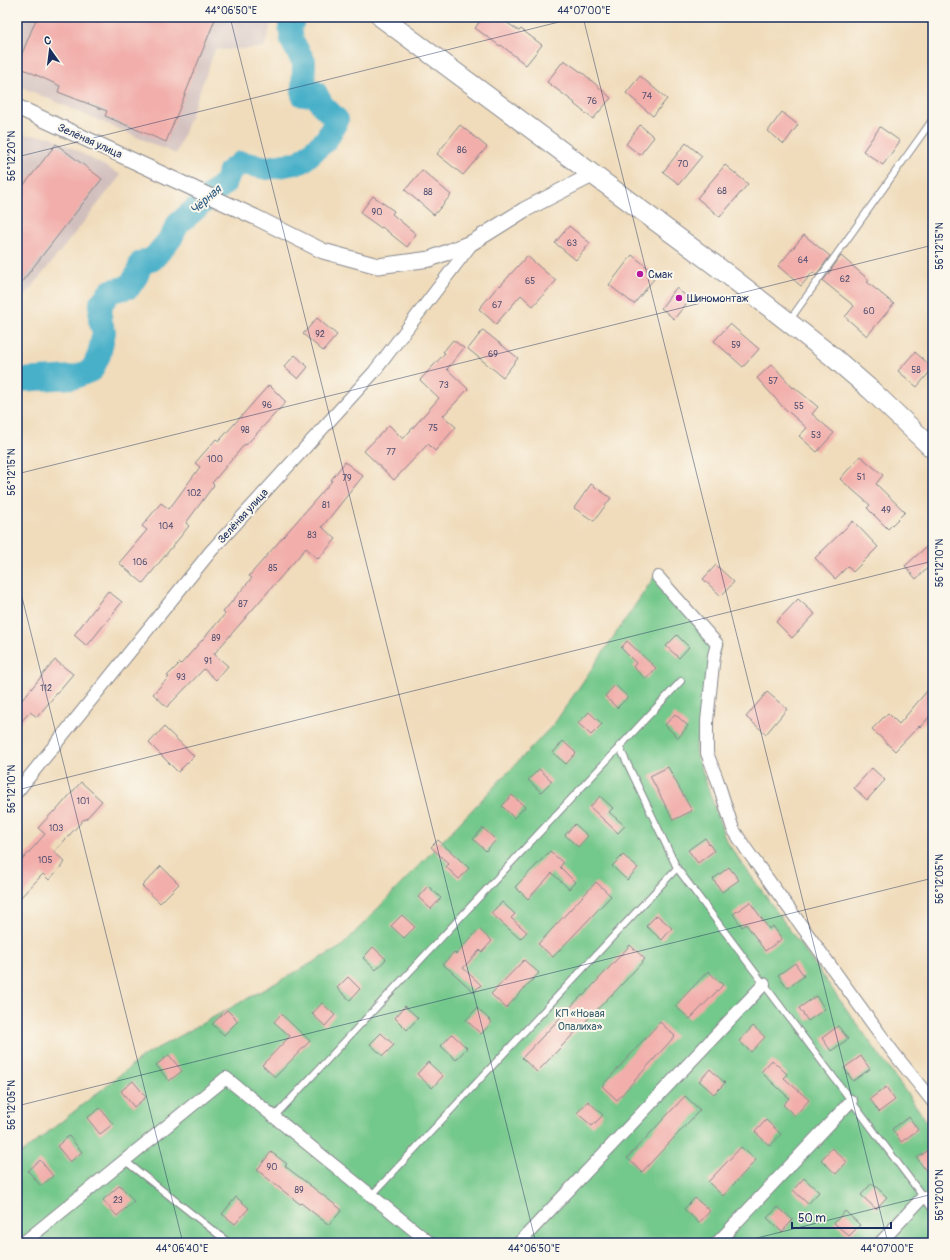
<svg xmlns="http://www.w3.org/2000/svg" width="950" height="1260" font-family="Pangolin,sans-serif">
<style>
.industrial{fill:#d1bfbd}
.green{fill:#73c88b;stroke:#477c74}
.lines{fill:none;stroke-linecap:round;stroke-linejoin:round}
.river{stroke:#4ab0c9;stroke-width:24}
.building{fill:#f2aeaa}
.service-casing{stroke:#86868c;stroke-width:8}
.minor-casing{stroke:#86868c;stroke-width:14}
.tertiary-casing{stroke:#86868c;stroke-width:17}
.primary-casing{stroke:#86868c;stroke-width:21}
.service{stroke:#fff;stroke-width:6}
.minor{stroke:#fff;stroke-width:12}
.tertiary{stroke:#fff;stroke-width:15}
.primary{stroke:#fff;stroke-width:19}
.ticks{fill:none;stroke:#1b2f5e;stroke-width:1;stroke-opacity:0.45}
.poi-dot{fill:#b5179e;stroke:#fbf7ec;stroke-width:1.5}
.labels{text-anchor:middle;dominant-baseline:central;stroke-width:4;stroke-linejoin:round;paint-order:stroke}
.number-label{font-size:9px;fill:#514f71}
.street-label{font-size:11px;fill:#1b2f5e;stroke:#fbf7ec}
.poi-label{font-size:11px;fill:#1b2f5e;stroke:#fbf7ec;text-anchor:start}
.park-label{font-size:11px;fill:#355d6c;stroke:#fbf7ec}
.water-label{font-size:12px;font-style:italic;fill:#2b5c83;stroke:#fbf7ec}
.neatline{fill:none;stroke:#1b2f5e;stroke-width:1.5}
.ticks-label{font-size:10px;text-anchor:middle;fill:#1b2f5e}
</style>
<rect width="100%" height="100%" fill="#fbf7ec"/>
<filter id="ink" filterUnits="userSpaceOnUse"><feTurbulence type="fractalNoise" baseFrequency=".025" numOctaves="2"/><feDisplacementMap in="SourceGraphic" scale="8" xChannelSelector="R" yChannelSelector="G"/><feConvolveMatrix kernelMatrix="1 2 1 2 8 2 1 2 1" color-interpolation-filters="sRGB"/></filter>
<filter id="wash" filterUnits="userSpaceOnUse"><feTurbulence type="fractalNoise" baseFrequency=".012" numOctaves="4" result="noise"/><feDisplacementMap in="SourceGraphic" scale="16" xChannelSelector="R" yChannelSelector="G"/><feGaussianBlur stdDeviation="0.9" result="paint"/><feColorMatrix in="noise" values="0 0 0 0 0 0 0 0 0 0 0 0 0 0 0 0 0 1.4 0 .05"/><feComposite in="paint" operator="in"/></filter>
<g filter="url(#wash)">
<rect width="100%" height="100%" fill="#f0dcbb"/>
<g class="industrial">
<path d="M17 17H273L264 48 215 50 176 154 17 85Z"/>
<path d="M17 134 52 137 121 175 17 306Z"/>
</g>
<path class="green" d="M657 573 721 644 695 750 726 841 933 1130V1243H17V1157L145 1055 341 947 554 724Z"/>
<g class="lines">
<path class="river" d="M17 380 75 377 92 370 99 355 104 332 100 320 101 303 111 291 129 287 137 275 141 263 153 259 171 238 178 224 225 183 230 171 241 163 268 168 301 162 326 140 337 120 322 105 315 92 303 95 304 62 292 41 290 26 295 17"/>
</g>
<g id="blocks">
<g class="building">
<path d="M37 17H216L166 142 105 116 107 111 58 92 60 86 17 66Z"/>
<path d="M483 17H499L519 31 521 29 542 45 526 65 501 45 500 46 475 28Z"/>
<path d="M564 60 584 74 611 98 593 119 574 104 575 103 547 82Z"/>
<path d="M640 76 667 99 653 116 626 93Z"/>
<path d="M782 112 798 125 784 144 768 131Z"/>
<path d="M460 125 487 147 463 175 437 154Z"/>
<path d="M640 125 654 137 640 155 626 144Z"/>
<path d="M880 127 900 141 883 165 863 151Z"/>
<path d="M686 143 702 156 679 184 663 172Z"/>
<path d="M56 144 102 179 17 288V194Z"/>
<path d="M725 165 748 184 720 217 697 198Z"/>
<path d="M422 170 451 195 434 215 405 190Z"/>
<path d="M373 196 394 211 392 214 416 234 407 247 382 227 381 228 360 213Z"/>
<path d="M569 226 590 243 576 260 555 243Z"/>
<path d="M804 235 830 256 816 275 813 272 801 286 778 266Z"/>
<path d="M632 255 657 275 634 304 609 285Z"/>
<path d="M527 256 556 281 533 306 521 295 496 324 479 309 499 285 500 286Z"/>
<path d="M841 256 869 280 867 282 894 304 867 336 845 317 854 306 823 281Z"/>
<path d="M676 288 690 299 674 319 661 308Z"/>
<path d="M317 318 337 335 323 351 303 334Z"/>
<path d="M730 324 759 349 743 367 714 341Z"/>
<path d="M483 330 518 358 503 377 468 349Z"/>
<path d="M453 340 464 348 447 369 468 389 443 416 456 427 435 451 428 444 394 480 364 451 389 425 403 439 439 398 420 380 445 353 443 352Z"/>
<path d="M915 352 933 368 917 387 898 371Z"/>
<path d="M295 355 308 367 298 379 284 367Z"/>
<path d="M772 364 793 388 794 387 818 407 812 414 834 433 817 452 799 436 807 428 782 406 757 378Z"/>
<path d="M269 385 286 402 246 445 245 444 212 483 214 485 186 523 189 526 143 583 119 563 147 530 142 526 161 503 169 509 200 467 195 463 216 439 219 441Z"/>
<path d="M860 456 883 475 876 484 905 512 888 529 867 508 870 505 840 479Z"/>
<path d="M345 462 363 476 322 527 336 539 318 559 306 548 214 654 228 666 216 680 204 669 167 707 153 694 169 677 167 676 180 663 181 664 225 614 223 612 252 578 249 576 332 481 331 480Z"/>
<path d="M591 484 611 498 594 521 574 508Z"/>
<path d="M853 521 878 547 853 572 848 566 835 579 815 558Z"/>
<path d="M933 541V563L916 579 905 566Z"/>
<path d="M716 565 734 582 721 596 703 579Z"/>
<path d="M108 591 122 602 87 646 74 635Z"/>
<path d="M798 599 815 614 792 638 776 622Z"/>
<path d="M677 635 689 647 679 658 666 646Z"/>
<path d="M627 641 656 668 646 679 633 667 636 663 621 648Z"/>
<path d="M55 660 73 674 37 717 30 712 17 726V706Z"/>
<path d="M933 684V713L920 727 919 726 895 751 872 729 888 713 899 724Z"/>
<path d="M615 685 628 697 617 708 605 696Z"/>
<path d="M767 692 787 709 766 734 746 717Z"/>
<path d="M589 712 602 724 591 735 578 723Z"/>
<path d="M675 714 688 726 678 738 665 725Z"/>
<path d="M164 727 194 756 178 772 149 743Z"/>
<path d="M563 741 576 753 566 764 553 753Z"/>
<path d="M668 767 692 811 673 820 650 776Z"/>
<path d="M872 768 885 780 867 800 854 788Z"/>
<path d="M539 769 552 781 541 792 528 780Z"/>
<path d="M81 782 102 801 85 820 84 819 54 852 65 862 49 880 43 874 17 901V866L45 834 38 828 54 811 55 812Z"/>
<path d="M512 795 525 807 514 818 502 806Z"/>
<path d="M600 796 613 808 609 812 625 826 618 833 590 807Z"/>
<path d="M575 824 588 836 578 847 565 835Z"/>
<path d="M483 828 496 840 486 851 473 839Z"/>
<path d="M705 838 714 851 698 863 688 850Z"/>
<path d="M438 840 469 868 459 879 446 867 449 864 431 847Z"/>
<path d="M550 851 563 863 560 867 575 882 569 889 552 873 528 899 515 887Z"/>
<path d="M623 855 638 868 627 880 612 866Z"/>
<path d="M161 866 179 884 160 903 142 886Z"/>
<path d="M729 867 739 880 722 892 713 879Z"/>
<path d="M596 882 611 896 553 957 538 944Z"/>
<path d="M428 886 441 898 431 909 418 897Z"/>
<path d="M502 902 515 914 511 918 527 932 520 939 491 913Z"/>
<path d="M750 902 769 929 773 926 782 939 765 951 746 924 742 927 733 914Z"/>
<path d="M402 915 415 927 404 938 391 926Z"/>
<path d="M657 915 672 928 662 940 646 926Z"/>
<path d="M479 929 492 941 482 952 480 950 463 968 481 985 474 992 443 964 454 952 456 954Z"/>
<path d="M630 945 645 959 612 995H611L537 1072 522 1058 582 995 583 996Z"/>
<path d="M373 947 386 959 376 970 363 958Z"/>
<path d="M524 960 539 973 506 1008 491 994Z"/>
<path d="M795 963 804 976 788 988 778 975Z"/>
<path d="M708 971 723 985 690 1019 675 1006Z"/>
<path d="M348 977 360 989 350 1000 337 988Z"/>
<path d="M816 996 825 1009 808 1021 799 1008Z"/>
<path d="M322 1003 335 1015 325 1026 312 1014Z"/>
<path d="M405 1006 418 1018 407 1030 395 1018Z"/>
<path d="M477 1008 492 1022 481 1034 466 1020Z"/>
<path d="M227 1010 238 1021 224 1035 212 1024Z"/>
<path d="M281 1014 310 1041 275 1077 262 1065 290 1036 274 1022Z"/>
<path d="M660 1022 675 1036 617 1100 602 1086Z"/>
<path d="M753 1026 765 1037 751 1052 739 1041Z"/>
<path d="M838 1026 848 1039 831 1051 822 1038Z"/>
<path d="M381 1033 394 1045 383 1056 370 1044Z"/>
<path d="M452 1034 467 1048 456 1060 441 1046Z"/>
<path d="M169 1055 182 1071 169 1081 156 1065Z"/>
<path d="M861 1056 870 1069 853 1081 844 1068Z"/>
<path d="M772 1060 787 1074 784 1078 809 1100 795 1116 783 1105 789 1098 761 1072Z"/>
<path d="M428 1062 443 1076 432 1088 417 1074Z"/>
<path d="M710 1069 725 1083 714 1094 699 1081Z"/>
<path d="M133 1081 146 1097 134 1107 121 1091Z"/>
<path d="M886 1087 895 1100 879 1112 870 1099Z"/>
<path d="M685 1096 700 1110 642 1172 627 1158Z"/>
<path d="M588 1101 603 1115 592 1126 577 1113Z"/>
<path d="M100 1108 113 1124 100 1134 87 1118Z"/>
<path d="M909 1117 918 1130 901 1142 892 1129Z"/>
<path d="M766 1120 781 1134 770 1146 755 1132Z"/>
<path d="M69 1136 82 1152 70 1162 57 1146Z"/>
<path d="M741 1147 756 1160 723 1196 708 1182Z"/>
<path d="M933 1147V1166L926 1171 917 1158Z"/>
<path d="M832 1148 847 1162 836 1174 821 1160Z"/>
<path d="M271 1152 287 1164 285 1166 342 1210 329 1225 301 1203 300 1204 286 1193 257 1170Z"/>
<path d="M40 1160 53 1176 41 1186 28 1171Z"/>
<path d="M804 1178 819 1192 808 1204 793 1190Z"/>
<path d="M872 1183 887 1197 876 1209 861 1195Z"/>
<path d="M120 1185 134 1201 117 1216 103 1200Z"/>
<path d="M236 1197 249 1208 235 1224 222 1214Z"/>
<path d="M695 1198 710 1211 699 1223 684 1209Z"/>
<path d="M778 1207 793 1220 782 1232 767 1218Z"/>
<path d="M845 1211 860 1225 849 1236 834 1223Z"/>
</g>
</g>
</g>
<g filter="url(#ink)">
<use href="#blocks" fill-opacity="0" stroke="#86868c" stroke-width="1"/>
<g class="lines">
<defs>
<g id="service">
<path d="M789 321 933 119"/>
<path d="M619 746 677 868 933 1210"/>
<path d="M274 1117 681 681"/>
<path d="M124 1160 229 1243"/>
<path d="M371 1196 677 868"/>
</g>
<g id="minor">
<path d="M658 577 717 644 714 655 707 721V753L717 779 733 829 746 849 893 1052 933 1102"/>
<path d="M17 792 211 551 374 372 473 242"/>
<path d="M23 1243 226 1078 430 1243"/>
<path d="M519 1243 764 984"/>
<path d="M717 1243 851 1101"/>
<path d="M880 1243 923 1197"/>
</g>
<path id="tertiary" d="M17 107 255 217 323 251 378 266 430 259 473 242 524 210 594 174"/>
<path id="primary" d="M381 17 727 274 833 357 871 390 933 449"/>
</defs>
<use href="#service" class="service-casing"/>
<use href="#minor" class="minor-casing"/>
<use href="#tertiary" class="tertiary-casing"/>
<use href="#primary" class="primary-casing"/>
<use href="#service" class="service"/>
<use href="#minor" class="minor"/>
<use href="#tertiary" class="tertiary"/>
<use href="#primary" class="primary"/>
</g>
</g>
<path class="ticks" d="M230 17 536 1243M583 17 888 1243M17 157 579 17M17 474 933 245M17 577 183 1243M17 790 933 561M17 1106 933 878M737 1243 933 1194"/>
<g class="poi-dot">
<circle cx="640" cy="274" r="4"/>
<circle cx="679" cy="298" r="4"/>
</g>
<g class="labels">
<g class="number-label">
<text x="647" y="96">74</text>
<text x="592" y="101">76</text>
<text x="462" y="150">86</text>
<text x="683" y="164">70</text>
<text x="722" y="191">68</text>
<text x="428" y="192">88</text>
<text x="377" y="212">90</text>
<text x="572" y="243">63</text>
<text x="803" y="260">64</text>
<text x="845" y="279">62</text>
<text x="530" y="281">65</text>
<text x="497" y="305">67</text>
<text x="869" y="311">60</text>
<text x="320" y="334">92</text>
<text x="736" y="345">59</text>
<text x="493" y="354">69</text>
<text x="916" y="370">58</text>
<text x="773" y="381">57</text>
<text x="444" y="385">73</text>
<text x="267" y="405">96</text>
<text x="799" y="406">55</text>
<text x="433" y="428">75</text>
<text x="245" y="430">98</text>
<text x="816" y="435">53</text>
<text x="391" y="452">77</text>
<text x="215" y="459">100</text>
<text x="861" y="477">51</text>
<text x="347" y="478">79</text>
<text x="194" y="493">102</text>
<text x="326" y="505">81</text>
<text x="886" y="510">49</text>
<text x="166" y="526">104</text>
<text x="312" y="535">83</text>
<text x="140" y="562">106</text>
<text x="273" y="568">85</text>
<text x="243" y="604">87</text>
<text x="216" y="638">89</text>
<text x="208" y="661">91</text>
<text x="181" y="677">93</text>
<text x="46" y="688">112</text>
<text x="83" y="801">101</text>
<text x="56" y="828">103</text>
<text x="45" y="860">105</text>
<text x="272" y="1167">90</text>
<text x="299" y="1190">89</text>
<text x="118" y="1200">23</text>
</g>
<g class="street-label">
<text transform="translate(90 141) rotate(24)">Зелёная улица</text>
<text transform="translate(243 516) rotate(-48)">Зелёная улица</text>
</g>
<g class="poi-label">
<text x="648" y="274">Смак</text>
<text x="687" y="298">Шиномонтаж</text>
</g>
<g class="park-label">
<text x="580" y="1013">КП «Новая<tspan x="580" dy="13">Опалиха»</tspan></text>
</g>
<g class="water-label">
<text transform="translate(206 200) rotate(-41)">Чёрная</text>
</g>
</g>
<rect width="950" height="1260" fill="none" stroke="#fbf7ec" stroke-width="44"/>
<g transform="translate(50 50) rotate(346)" stroke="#fbf7ec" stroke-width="3" paint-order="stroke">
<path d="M0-3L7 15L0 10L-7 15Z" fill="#1b2f5e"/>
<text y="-6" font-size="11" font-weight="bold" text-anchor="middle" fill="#1b2f5e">С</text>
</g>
<path d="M792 1222v6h99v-6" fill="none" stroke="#1b2f5e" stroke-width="2"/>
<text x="798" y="1222" font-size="12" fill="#1b2f5e" stroke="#fbf7ec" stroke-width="3" paint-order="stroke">50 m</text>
<rect x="22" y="22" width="906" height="1216" class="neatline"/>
<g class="ticks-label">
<text x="231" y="14">44°06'50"E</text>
<text x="584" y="14">44°07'00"E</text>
<text transform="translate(11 156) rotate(-90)" y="4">56°12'20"N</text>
<text transform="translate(939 246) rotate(-90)" y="4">56°12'15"N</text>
<text transform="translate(11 472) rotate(-90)" y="4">56°12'15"N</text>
<text transform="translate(939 563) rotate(-90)" y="4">56°12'10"N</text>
<text transform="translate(11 789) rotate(-90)" y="4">56°12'10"N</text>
<text transform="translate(939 879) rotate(-90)" y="4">56°12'05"N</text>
<text transform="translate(11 1105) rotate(-90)" y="4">56°12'05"N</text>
<text transform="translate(939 1195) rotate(-90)" y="4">56°12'00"N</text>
<text x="182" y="1252">44°06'40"E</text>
<text x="534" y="1252">44°06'50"E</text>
<text x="887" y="1252">44°07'00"E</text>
</g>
</svg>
